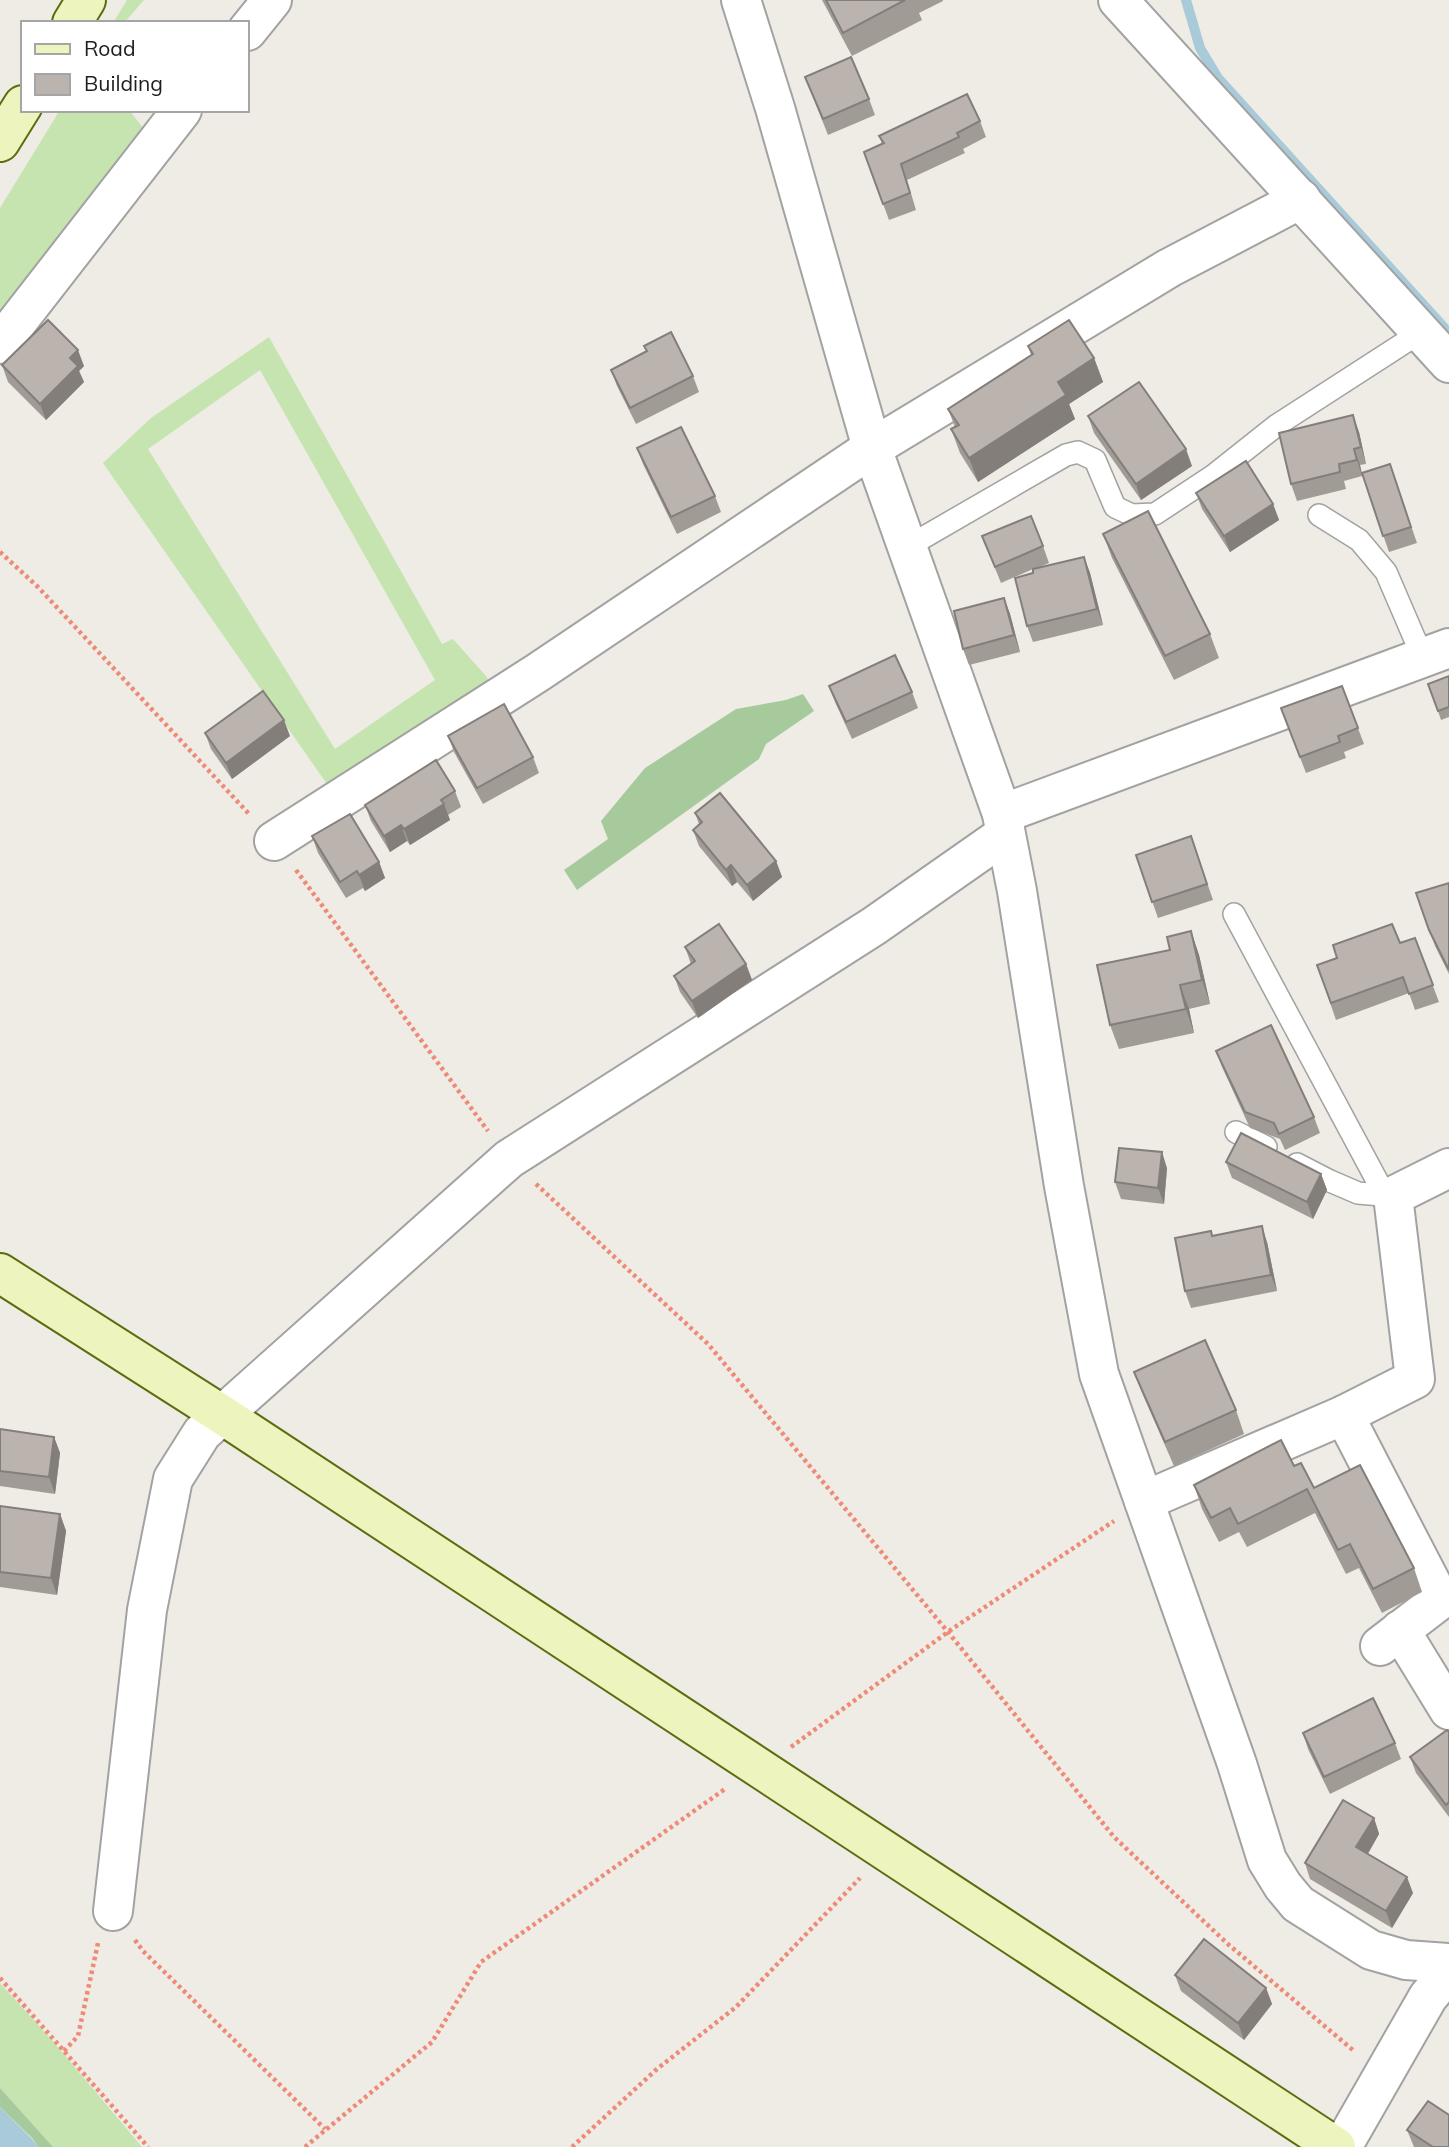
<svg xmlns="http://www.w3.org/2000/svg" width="1449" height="2147" font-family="Mulish,sans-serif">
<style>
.grass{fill:#c5e4af;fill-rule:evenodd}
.forest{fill:#a7ca9d}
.water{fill:#a9cad8}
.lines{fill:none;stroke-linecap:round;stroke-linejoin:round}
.stream{stroke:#a9cad8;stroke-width:10}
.lane-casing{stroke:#a2a2a2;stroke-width:24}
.street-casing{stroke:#a2a2a2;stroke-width:42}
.secondary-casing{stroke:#5c6c0e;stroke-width:42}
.path{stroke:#ee8a76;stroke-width:4.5;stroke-dasharray:3.5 3.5;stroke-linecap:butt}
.lane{stroke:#fff;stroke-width:21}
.street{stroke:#fff;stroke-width:38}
.secondary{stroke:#eef4bd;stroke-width:38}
.wall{fill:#a19b96}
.shaded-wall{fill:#837e7a}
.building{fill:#bbb4ae;stroke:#837e7a;stroke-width:2}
</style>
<rect width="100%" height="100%" fill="#eeece5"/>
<g class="grass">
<path d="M127 0H144L124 23H113Z"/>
<path d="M60 110H129L144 129 0 322V208Z"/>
<path d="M269 337 442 644 453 639 486 676 490 684 329 787 103 463 151 418ZM260 370 435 680 335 749 148 449Z"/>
<path d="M0 1983 51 2039 142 2147H53L0 2088Z"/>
</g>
<g class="forest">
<path d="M803 694 814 711 766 744 759 759 577 890 564 870 608 839 601 821 645 768 736 709 786 700Z"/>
<path d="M0 2088 53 2147H38L33 2139 0 2107Z"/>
</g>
<path class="water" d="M0 2107 33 2140 38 2147H0Z"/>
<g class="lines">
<path class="stream" d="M1186 0 1200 48 1218 78 1449 333"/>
<defs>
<g id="lane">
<path d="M1319 515 1359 540 1386 572 1423 658"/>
<path d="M907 547 1066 455 1078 452 1095 460 1115 507 1132 515 1155 514 1214 475 1277 425 1421 332"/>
<path d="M1234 914 1381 1188 1393 1196"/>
<path d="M1236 1132 1266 1147"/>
<path d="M1297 1164 1330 1181 1358 1193 1393 1196"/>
</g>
<g id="street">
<path d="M741 0 775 108 872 448 1002 814 1017 891 1064 1186 1099 1374 1237 1764 1267 1860 1283 1886 1298 1904 1371 1950 1406 1960 1449 1963"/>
<path d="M1118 0 1449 363"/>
<path d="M247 31 272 0"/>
<path d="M0 344 182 110"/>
<path d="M1002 814 1449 648"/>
<path d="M274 841 537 673 872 448 1169 268 1301 199"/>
<path d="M1344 1415 1440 1600 1380 1646"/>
<path d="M1144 1501 1344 1415 1415 1379 1393 1196 1449 1168"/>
<path d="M1400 1630 1449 1710"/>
<path d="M113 1911 147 1610 173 1479 202 1433 509 1159 874 926 1004 835"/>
<path d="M1342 2147 1428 1997 1449 1972"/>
</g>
<g id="secondary">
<path d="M72 23 86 0"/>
<path d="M0 142 23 105"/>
<path d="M0 1273 221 1414 1336 2147"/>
</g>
</defs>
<use href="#lane" class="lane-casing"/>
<use href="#street" class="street-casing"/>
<use href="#secondary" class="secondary-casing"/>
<g class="path">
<path d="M0 552 38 587 250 815"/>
<path d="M296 870 488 1131"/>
<path d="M536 1184 708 1344 948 1632 1114 1837 1229 1945 1354 2051"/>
<path d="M791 1747 952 1629 1114 1521"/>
<path d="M135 1940 143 1951 325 2129"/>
<path d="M0 1978 148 2147"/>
<path d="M64 2051 78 2036 98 1943"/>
<path d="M305 2147 432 2042 481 1962 725 1789"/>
<path d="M572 2147 657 2069 736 2007 860 1878"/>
</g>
<use href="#lane" class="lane"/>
<use href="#street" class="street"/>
<use href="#secondary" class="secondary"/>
</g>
<g class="wall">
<path d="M822 0H943V1L919 13 922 20 852 56Z"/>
<path d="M805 77 869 99 875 115 828 135Z"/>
<path d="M980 121 986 137 963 149 965 153 907 180 916 210 889 220 864 152 882 144 879 136Z"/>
<path d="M1028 346 1094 358 1103 382 1069 404 1075 419 978 482 960 453 951 429 955 427 948 409 1031 355Z"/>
<path d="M2 365 84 366 79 371 84 382 46 420 8 382Z"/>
<path d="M611 370 693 376 699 392 636 424 617 386Z"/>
<path d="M1088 416 1192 466 1141 500 1094 433Z"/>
<path d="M1359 432 1366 464 1360 465 1362 473 1390 464 1417 543 1389 552 1362 474V476L1344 481 1346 489 1297 501 1291 484Z"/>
<path d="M637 448 715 496 721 512 677 534 643 464Z"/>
<path d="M1196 493 1273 504 1279 520 1230 552 1202 509Z"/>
<path d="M1103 534 1210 634 1219 658 1174 680 1112 558Z"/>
<path d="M982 536 1043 546 1049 563 1035 569 1084 557 1090 573 1103 625 1033 642 1027 626 1033 569 1001 583Z"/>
<path d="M1004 598 1010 614 1020 652 969 665 963 649Z"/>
<path d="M1449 676V717L1441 720 1438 711Z"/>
<path d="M829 686 912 692 918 708 852 739 835 702Z"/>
<path d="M1342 686 1364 744 1344 752 1346 758 1306 773 1281 708Z"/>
<path d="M205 733 290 736 232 779 211 749Z"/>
<path d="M448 736 533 757 539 773 483 804 454 752Z"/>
<path d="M455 791 461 807 448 815 450 820 410 845 407 841 390 852 371 821 365 805Z"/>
<path d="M695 813 776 861 782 877 753 901 737 882 732 886 699 846 693 830 699 824Z"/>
<path d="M312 836 379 862 385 878 365 891 363 888 346 898 318 853Z"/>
<path d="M1191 836 1213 900 1158 918 1136 855Z"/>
<path d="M1449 883V974L1435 946 1416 893Z"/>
<path d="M1191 931 1199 955 1210 1004 1189 1009 1194 1033 1119 1049 1110 1025 1170 950Z"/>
<path d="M1415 938 1439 1002 1415 1010 1409 993 1336 1020 1317 965Z"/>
<path d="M685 947 746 964 752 980 698 1018 680 992 674 976 691 964Z"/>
<path d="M1216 1051 1314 1117 1320 1133 1285 1150 1280 1139 1250 1128 1222 1067Z"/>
<path d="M1226 1162 1321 1174 1327 1190 1313 1219 1232 1178Z"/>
<path d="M1167 1168 1164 1204 1121 1199 1115 1182Z"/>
<path d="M1212 1235 1267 1242 1277 1291 1191 1308 1185 1291Z"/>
<path d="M1134 1372 1236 1410 1244 1434 1174 1466 1143 1395Z"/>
<path d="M0 1429 54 1437 60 1453 55 1494 0 1486Z"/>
<path d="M1294 1466 1314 1488 1414 1568 1422 1592 1382 1613 1359 1568 1346 1574 1315 1513 1247 1547 1239 1532 1219 1542 1202 1509 1194 1485Z"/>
<path d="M0 1506 60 1514 66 1531 57 1595 0 1587Z"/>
<path d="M1449 1732V1817L1416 1773 1410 1757Z"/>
<path d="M1303 1733 1395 1743 1401 1759 1330 1794 1308 1749Z"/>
<path d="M1374 1818 1379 1834 1368 1854 1413 1893 1392 1928 1310 1879 1305 1863Z"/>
<path d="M1175 1975 1266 1988 1272 2004 1244 2040 1181 1991Z"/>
<path d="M1407 2130 1449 2147H1414Z"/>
</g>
<g class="shaded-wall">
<path d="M78 350 84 366 79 371 84 382 46 420 40 404 70 358Z"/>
<path d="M1094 358 1103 382 1069 404 1075 419 978 482 969 458 1058 382Z"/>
<path d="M1353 415 1359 432 1366 464 1361 447Z"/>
<path d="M1186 449 1192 466 1141 500 1136 484Z"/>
<path d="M1354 449 1360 465 1362 476 1357 460Z"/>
<path d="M1273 504 1279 520 1230 552 1224 536Z"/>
<path d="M1084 557 1090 573 1103 625 1097 609Z"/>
<path d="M1004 598 1010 614 1020 652 1014 635Z"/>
<path d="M284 720 290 736 232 779 226 763Z"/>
<path d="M444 804 450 820 410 845 404 829Z"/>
<path d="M401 825 407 841 390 852 384 836Z"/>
<path d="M776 861 782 877 753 901 747 885Z"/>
<path d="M379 862 385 878 365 891 359 875Z"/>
<path d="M731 865 737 882 732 886 726 870Z"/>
<path d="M1191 931 1199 955 1210 1004 1202 980Z"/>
<path d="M746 964 752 980 698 1018 692 1001Z"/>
<path d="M1180 985 1189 1009 1194 1033 1186 1009Z"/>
<path d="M1162 1152 1167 1168 1164 1204 1158 1188Z"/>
<path d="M1321 1174 1327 1190 1313 1219 1307 1202Z"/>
<path d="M1262 1226 1267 1242 1277 1291 1271 1275Z"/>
<path d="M54 1437 60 1453 55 1494 49 1477Z"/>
<path d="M60 1514 66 1531 57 1595 51 1578Z"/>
<path d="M1374 1818 1379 1834 1362 1863 1356 1847Z"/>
<path d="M1407 1877 1413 1893 1392 1928 1386 1911Z"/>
<path d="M1266 1988 1272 2004 1244 2040 1238 2023Z"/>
</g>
<g class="building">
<path d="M826 0H905L843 33Z"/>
<path d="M851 57 869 99 823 119 805 77Z"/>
<path d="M967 94 980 121 957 133 959 137 901 164 910 193 883 204 864 152 884 143 879 136Z"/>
<path d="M48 320 78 350 70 358 78 366 40 404 2 365Z"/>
<path d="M1069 320 1094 358 1058 382 1066 395 969 458 951 429 959 425 948 409 1033 354 1028 346Z"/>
<path d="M671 332 693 376 630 408 611 370 647 351 644 346Z"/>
<path d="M1139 382 1186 449 1136 484 1088 416Z"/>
<path d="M1353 415 1361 447 1354 449 1357 460 1339 464 1340 472 1291 484 1279 433Z"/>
<path d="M681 427 715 496 671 517 637 448Z"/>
<path d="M1246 461 1273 504 1224 536 1196 493Z"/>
<path d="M1390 464 1411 527 1383 536 1362 473Z"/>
<path d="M1148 511 1210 634 1165 656 1103 534Z"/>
<path d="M1031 516 1043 546 995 567 982 536Z"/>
<path d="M1084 557 1097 609 1027 626 1015 578 1033 573V569Z"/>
<path d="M1004 598 1014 635 963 649 954 611Z"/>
<path d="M895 655 912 692 846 722 829 686Z"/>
<path d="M1449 676V707L1438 711 1428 684Z"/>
<path d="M1342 686 1358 728 1338 736 1340 742 1300 757 1281 708Z"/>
<path d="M263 691 284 720 226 763 205 733Z"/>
<path d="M504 704 533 757 477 788 448 736Z"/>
<path d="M436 760 455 791 441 800 444 804 404 829 401 825 384 836 365 805Z"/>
<path d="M720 793 776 861 747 885 731 865 726 870 693 830 702 822 695 813Z"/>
<path d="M350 814 379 862 359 875 357 871 340 882 312 836Z"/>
<path d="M1191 836 1207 884 1152 902 1136 855Z"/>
<path d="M1449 883V970L1429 930 1416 893Z"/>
<path d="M719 924 746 964 692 1001 674 976 695 961 685 947Z"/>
<path d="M1392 924 1400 943 1415 938 1433 985 1409 994 1403 977 1331 1003 1317 965 1337 958 1333 945Z"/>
<path d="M1191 931 1202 980 1180 985 1186 1009 1110 1025 1097 965 1170 950 1167 937Z"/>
<path d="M1271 1025 1314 1117 1279 1134 1274 1123 1245 1112 1216 1051Z"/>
<path d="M1241 1133 1321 1174 1307 1202 1226 1162Z"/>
<path d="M1119 1148 1162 1152 1158 1188 1115 1182Z"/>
<path d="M1262 1226 1271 1275 1185 1291 1175 1238 1211 1231 1212 1236Z"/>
<path d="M1205 1340 1236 1410 1165 1442 1134 1372Z"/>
<path d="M0 1429 54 1437 49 1477 0 1471Z"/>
<path d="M1281 1440 1294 1466 1301 1463 1314 1488 1360 1465 1414 1568 1373 1589 1350 1544 1338 1550 1307 1489 1238 1524 1230 1508 1211 1518 1194 1485Z"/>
<path d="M0 1506 60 1514 51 1578 0 1572Z"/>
<path d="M1373 1698 1395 1743 1324 1777 1303 1733Z"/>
<path d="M1447 1730 1449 1732V1802L1446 1805 1410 1757Z"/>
<path d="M1343 1800 1374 1818 1356 1847 1407 1877 1386 1911 1305 1863Z"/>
<path d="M1204 1939 1266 1988 1238 2023 1175 1975Z"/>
<path d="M1428 2101 1449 2115V2147H1433L1407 2130Z"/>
</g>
<rect x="21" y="21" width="228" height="91" fill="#ffffff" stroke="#a5a5a5" stroke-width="2"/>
<rect x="35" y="44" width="35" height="10" fill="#eef4bd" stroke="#a5a5a5" stroke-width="2"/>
<text x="84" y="56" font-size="21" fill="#1e1e1e">Road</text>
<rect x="35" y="74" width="35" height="21" fill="#bbb4ae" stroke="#a5a5a5" stroke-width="2"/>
<text x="84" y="91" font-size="21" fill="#1e1e1e">Building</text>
</svg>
